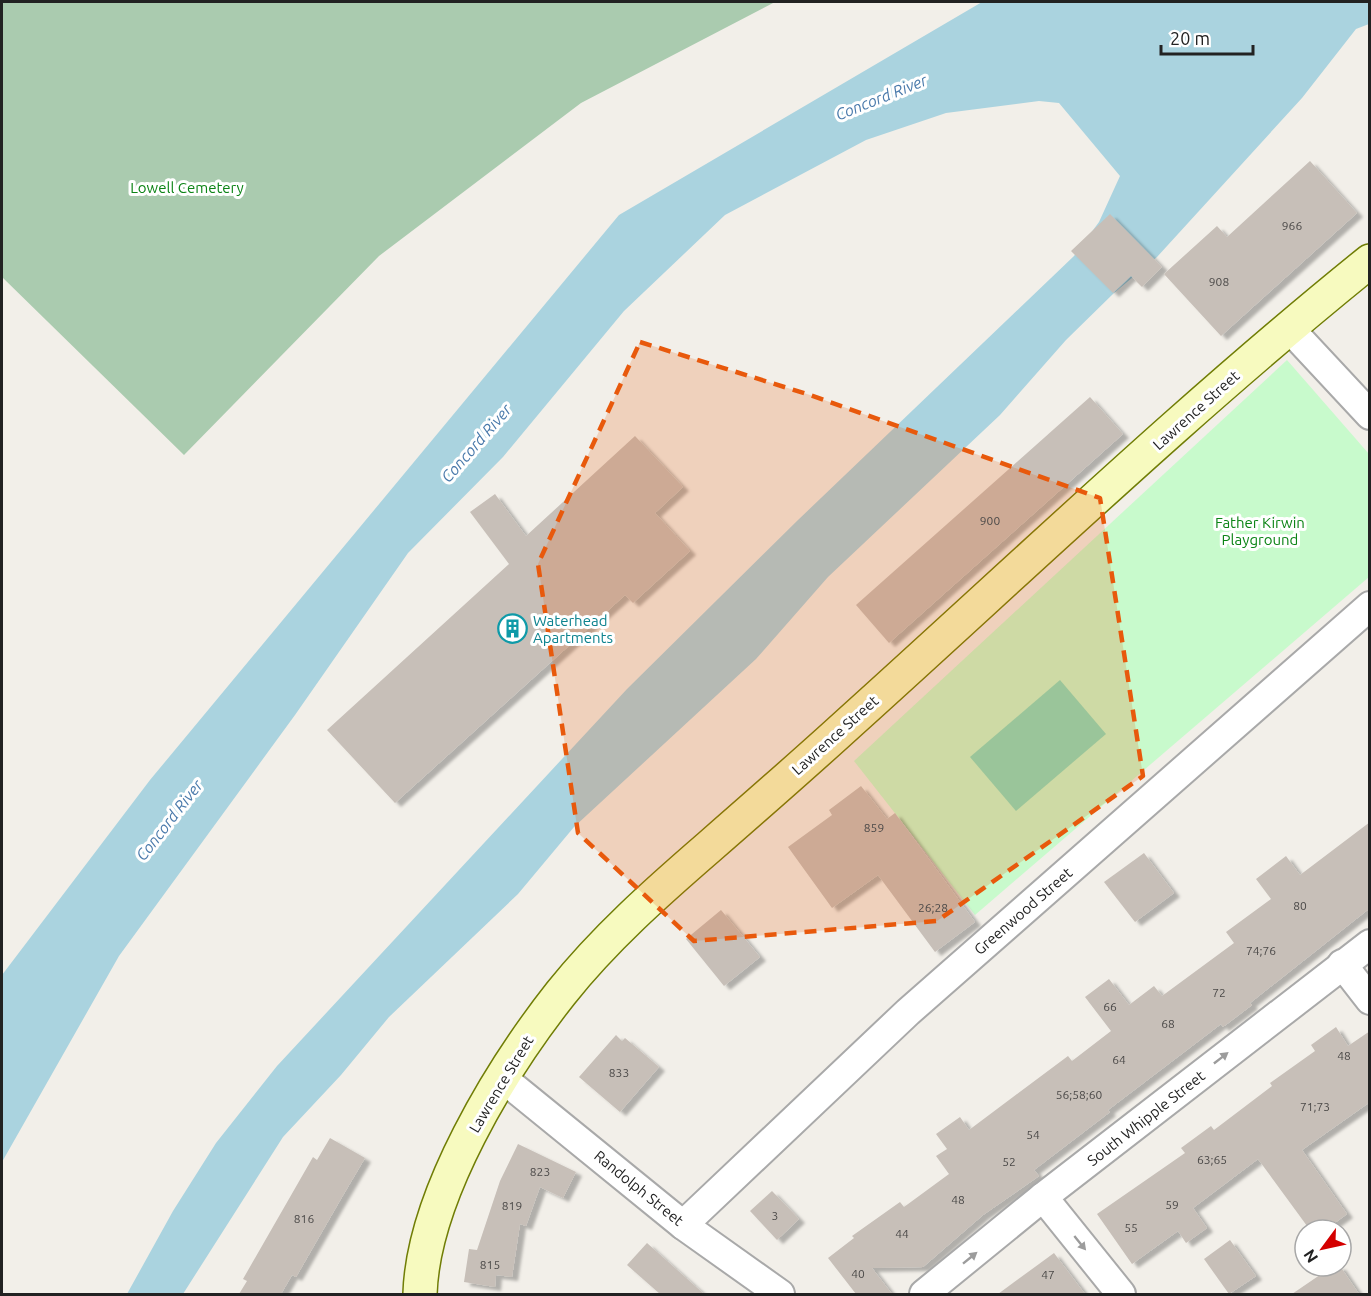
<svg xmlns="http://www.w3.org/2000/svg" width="1371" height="1296" font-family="Ubuntu,sans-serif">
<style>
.cemetery{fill:#aacbaf}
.park{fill:#c8facc}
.pitch{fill:#88e0be}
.water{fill:#aad3df}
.building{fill:#c7bfb8;filter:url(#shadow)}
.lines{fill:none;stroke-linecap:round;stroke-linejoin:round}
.street-casing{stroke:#a9a9a9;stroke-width:32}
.secondary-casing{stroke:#707d05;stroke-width:36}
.street{stroke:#fff;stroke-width:28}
.secondary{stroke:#f7fabf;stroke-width:33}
.oneway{fill:#9c9c9c}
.marked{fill:#e8590c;fill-opacity:0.2;stroke:#e8590c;stroke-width:4.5;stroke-dasharray:12 8;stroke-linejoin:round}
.labels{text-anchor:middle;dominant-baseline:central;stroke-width:6;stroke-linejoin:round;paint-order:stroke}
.number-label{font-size:12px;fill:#4b4948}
.park-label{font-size:15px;fill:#0c8416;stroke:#fff}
.street-label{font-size:15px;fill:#222;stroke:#fff}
.culture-label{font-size:15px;fill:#0d838f;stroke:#fff;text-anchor:start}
.water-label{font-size:16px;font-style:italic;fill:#4a7aab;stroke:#fff}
</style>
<defs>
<filter id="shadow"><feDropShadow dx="6" dy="4" stdDeviation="1.5" flood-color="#0004"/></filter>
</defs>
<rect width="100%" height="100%" fill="#f2efe9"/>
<path class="cemetery" d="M2 2H775L581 103 379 256 184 455 2 277Z"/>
<path class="park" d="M1287 360 1369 454V577L975 915 854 761Z"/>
<path class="pitch" d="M1060 680 1106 734 1016 811 970 757Z"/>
<path class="water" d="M982 2H1369V24L1356 29 1302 98 1157 257 1114 293 1066 340 1000 415 828 577 756 659 574 827 518 894 389 1017 341 1075 283 1137 183 1294H127L173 1211 216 1143 277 1066 627 689 798 520 1074 256 1099 222 1120 176 1059 103 1039 101 946 113 866 140 725 215 624 311 503 457 408 553 295 715 119 956 2 1162V975L150 780 619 215Z"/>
<g class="building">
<path d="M1310 161 1357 213 1221 336 1164 274 1217 226 1227 237Z"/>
<path d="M1110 214 1162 267 1142 287 1131 276 1113 293 1071 251Z"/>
<path d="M1090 397 1123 434 889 643 856 605Z"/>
<path d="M635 436 683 487 655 513 690 551 633 603 625 595 395 803 327 730 509 564 470 512 495 494 526 536Z"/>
<path d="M861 786 887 819 895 813 975 922 935 952 878 875 832 908 788 847 832 815 829 810Z"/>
<path d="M1370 822V908L1250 1003 1252 1005 1223 1027 1221 1024 1108 1110 1110 1112 1034 1170 1039 1176 983 1215 923 1267 872 1268 892 1294H856L828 1258 854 1238 852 1236 900 1202 904 1207 949 1174 936 1156 947 1149 936 1134 960 1117 969 1130 1068 1056 1072 1061 1111 1031 1085 997 1109 979 1129 1005 1154 986 1162 996 1234 943 1226 932 1271 899 1256 879 1286 856 1300 875Z"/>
<path d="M1144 853 1174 893 1135 922 1104 882Z"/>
<path d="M721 910 760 957 724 986 686 939Z"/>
<path d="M1336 1027 1348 1046 1370 1031V1102L1302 1150 1347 1214 1325 1230H1310L1258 1159 1193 1208 1207 1228 1186 1243 1178 1231 1132 1264 1097 1214 1185 1153 1181 1148 1211 1126 1214 1130 1272 1086 1270 1083 1315 1051 1311 1045Z"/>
<path d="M616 1035 622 1041 625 1038 659 1067 620 1112 579 1077Z"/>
<path d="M330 1138 365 1158 342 1197 296 1277 292 1275 281 1294H239L247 1281 243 1279 313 1157 317 1160Z"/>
<path d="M518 1144 576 1172 563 1198 540 1187 526 1226 520 1224 512 1277 496 1275 495 1287 464 1282 469 1249 477 1250 500 1181Z"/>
<path d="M772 1191 799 1219 777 1240 750 1211Z"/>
<path d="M1230 1240 1256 1276 1229 1294 1204 1259Z"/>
<path d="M647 1243 704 1294H660L627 1265Z"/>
<path d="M1054 1253 1085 1294H998Z"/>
<path d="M1333 1266H1340L1359 1294H1292Z"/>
</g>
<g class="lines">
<defs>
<g id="street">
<path d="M1288 327 1370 415"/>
<path d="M1342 964 1370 1000"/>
<path d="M501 1077 683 1225 780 1294"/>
<path d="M1043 1197 1121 1294"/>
<path d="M683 1225 908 1012 1370 606"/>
<path d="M924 1294 1043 1197 1370 944"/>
</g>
<path id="secondary" d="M420 1294C423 1196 501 1069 561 993 604 939 657 892 709 847 756 806 803 765 849 723 1021 568 1189 407 1370 261"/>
</defs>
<use href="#street" class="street-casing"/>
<use href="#secondary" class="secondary-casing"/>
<use href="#street" class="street"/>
<use href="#secondary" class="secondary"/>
</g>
<defs><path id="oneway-solid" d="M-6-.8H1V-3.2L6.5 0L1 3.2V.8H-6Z" transform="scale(1.5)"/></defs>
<g class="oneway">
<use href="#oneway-solid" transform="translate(1221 1058) rotate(-38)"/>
<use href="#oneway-solid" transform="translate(1080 1243) rotate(51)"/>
<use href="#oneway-solid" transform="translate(970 1258) rotate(-39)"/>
</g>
<path class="marked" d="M640 342 810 395 1100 498 1143 776 937 921 694 941 578 833 538 564Z"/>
<defs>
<symbol id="building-ring" viewBox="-11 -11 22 22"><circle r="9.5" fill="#fff" stroke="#0f9aa8" stroke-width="1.5"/><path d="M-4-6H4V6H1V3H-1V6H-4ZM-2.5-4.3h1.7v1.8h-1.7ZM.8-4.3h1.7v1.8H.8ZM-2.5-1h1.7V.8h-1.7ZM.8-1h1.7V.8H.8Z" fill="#0f9aa8"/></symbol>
</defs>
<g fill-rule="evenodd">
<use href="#building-ring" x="496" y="612" width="33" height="33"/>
</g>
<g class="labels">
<g class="number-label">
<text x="1292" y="225">966</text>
<text x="1219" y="281">908</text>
<text x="990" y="520">900</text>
<text x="874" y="827">859</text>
<text x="1300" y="905">80</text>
<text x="933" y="907">26;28</text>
<text x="1261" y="950">74;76</text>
<text x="1219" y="992">72</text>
<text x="1110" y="1006">66</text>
<text x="1168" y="1023">68</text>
<text x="1344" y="1055">48</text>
<text x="1119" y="1059">64</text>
<text x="619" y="1072">833</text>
<text x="1079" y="1094">56;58;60</text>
<text x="1315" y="1106">71;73</text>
<text x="1033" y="1134">54</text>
<text x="1212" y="1159">63;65</text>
<text x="1009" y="1161">52</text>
<text x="540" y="1171">823</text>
<text x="958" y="1199">48</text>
<text x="1172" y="1204">59</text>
<text x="512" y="1205">819</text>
<text x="775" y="1215">3</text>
<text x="304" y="1218">816</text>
<text x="1131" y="1227">55</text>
<text x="902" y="1233">44</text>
<text x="490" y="1264">815</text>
<text x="858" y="1273">40</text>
<text x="1048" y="1274">47</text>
</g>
<g class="park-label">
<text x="187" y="187">Lowell Cemetery</text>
<text x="1260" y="522">Father Kirwin<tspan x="1260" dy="17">Playground</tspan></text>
</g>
<g class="street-label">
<text transform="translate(1196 410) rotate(-42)">Lawrence Street</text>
<text transform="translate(835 735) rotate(-42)">Lawrence Street</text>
<text transform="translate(1023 911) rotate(-41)">Greenwood Street</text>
<text transform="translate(501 1084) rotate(-59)">Lawrence Street</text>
<text transform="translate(1146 1118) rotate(-38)">South Whipple Street</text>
<text transform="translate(639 1188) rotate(39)">Randolph Street</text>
</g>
<g class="culture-label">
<text x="533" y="620">Waterhead<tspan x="533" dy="17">Apartments</tspan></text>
</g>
<g class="water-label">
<text transform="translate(881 97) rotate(-22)">Concord River</text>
<text transform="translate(476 443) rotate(-49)">Concord River</text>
<text transform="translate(169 820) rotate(-52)">Concord River</text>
</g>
</g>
<rect width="1371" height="1296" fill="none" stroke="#222222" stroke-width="6"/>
<g transform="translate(1323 1248) rotate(237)"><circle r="28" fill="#ffffff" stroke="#a7a7a7" stroke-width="1.5"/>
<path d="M0-4.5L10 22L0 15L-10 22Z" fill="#d40000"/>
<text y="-9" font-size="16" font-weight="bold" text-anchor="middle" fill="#222222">N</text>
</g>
<path d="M1161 45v9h92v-9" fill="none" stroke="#222222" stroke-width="3"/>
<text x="1170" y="45" font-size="18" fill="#222222" stroke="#ffffff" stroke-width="4.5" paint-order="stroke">20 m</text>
</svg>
